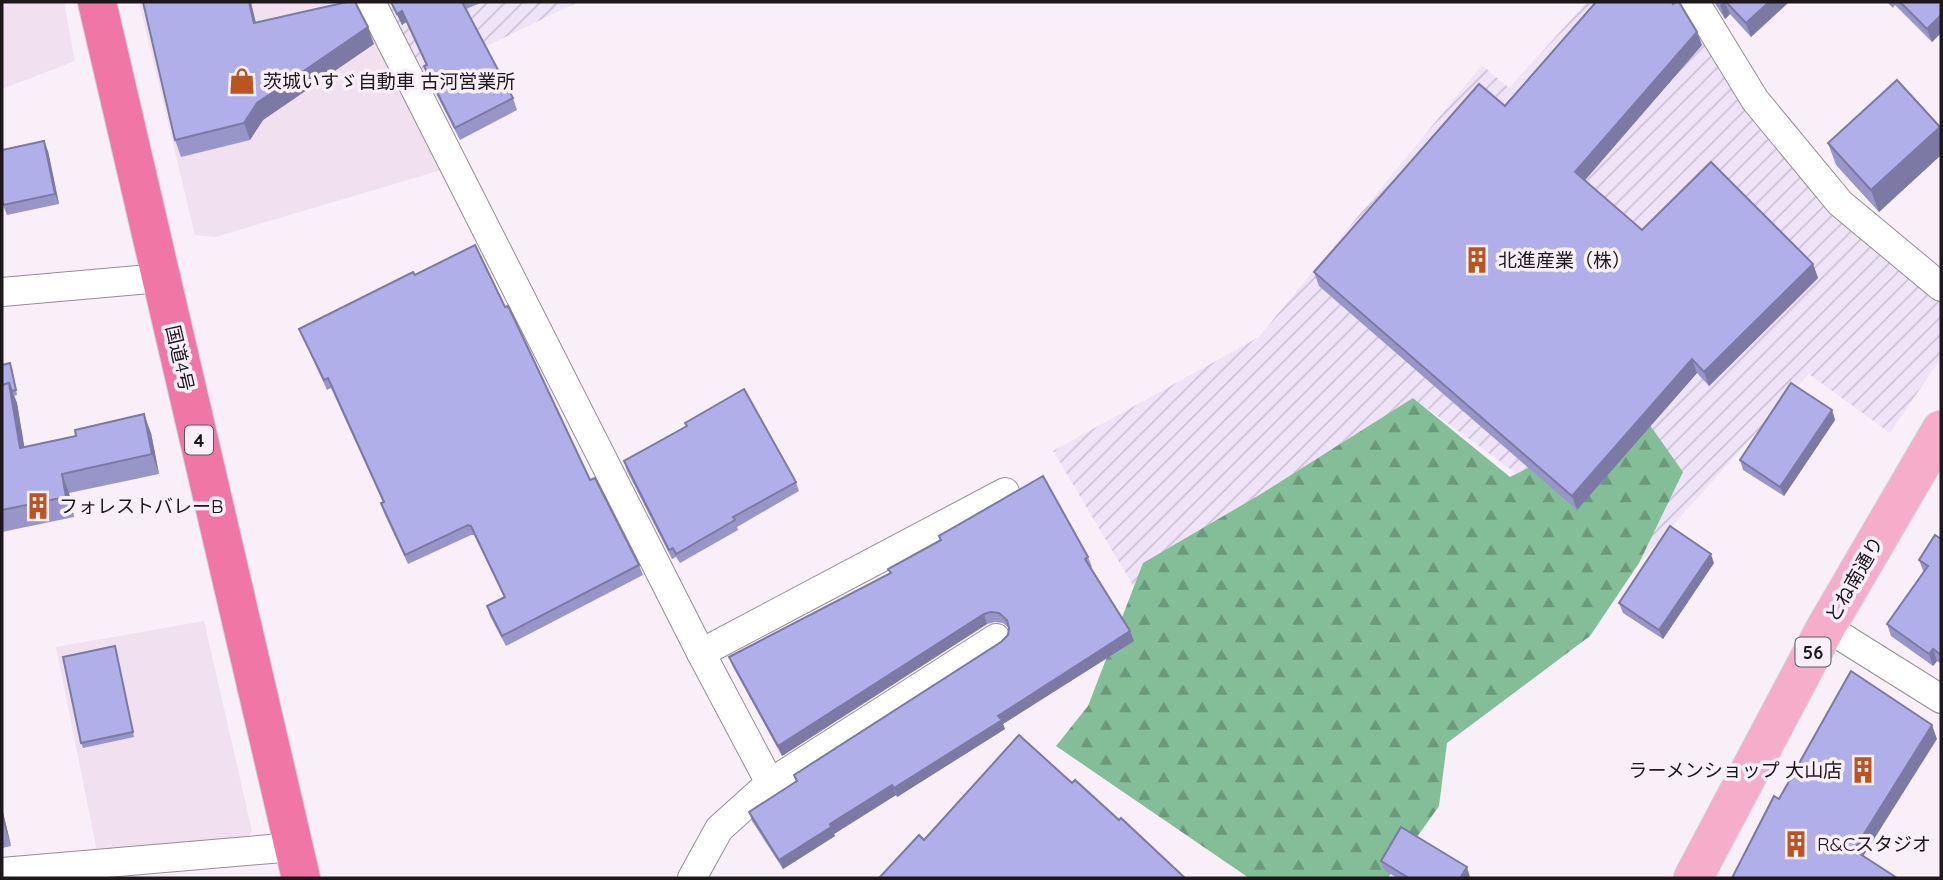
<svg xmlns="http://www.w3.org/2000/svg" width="1943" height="880" font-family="Quicksand,'Noto Sans JP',sans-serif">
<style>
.built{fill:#f1e0f0}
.industrial{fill:url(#industrial-furrows)}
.forest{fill:url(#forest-firs)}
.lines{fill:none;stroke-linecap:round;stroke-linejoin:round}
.street-casing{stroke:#968d96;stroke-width:30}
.primary-casing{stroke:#d2d1d1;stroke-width:40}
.highway-casing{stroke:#d2d1d1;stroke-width:40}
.street{stroke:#fff;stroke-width:28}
.primary{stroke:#f6adca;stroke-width:38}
.highway{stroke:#f076a6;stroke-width:38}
.wall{fill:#9896c9}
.shaded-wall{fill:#7c7aa4}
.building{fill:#b1afea;stroke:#7c7aa4;stroke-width:2}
.labels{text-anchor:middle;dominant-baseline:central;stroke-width:7;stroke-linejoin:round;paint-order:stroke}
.shield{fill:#f9eff9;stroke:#5e585e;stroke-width:2}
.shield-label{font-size:18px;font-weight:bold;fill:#1c181b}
.poi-label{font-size:19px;fill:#1c181b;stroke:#f9eff9;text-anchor:start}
.street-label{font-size:19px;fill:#1c181b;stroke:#f9eff9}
</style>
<defs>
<pattern id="industrial-furrows" width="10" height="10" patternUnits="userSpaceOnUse" patternTransform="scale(1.75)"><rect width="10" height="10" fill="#efe3f8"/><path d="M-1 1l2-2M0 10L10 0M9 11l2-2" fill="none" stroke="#ccc2d4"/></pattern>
<pattern id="forest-firs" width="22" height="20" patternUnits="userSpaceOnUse" patternTransform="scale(1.75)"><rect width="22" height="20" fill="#83be98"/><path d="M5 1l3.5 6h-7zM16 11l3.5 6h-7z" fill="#6a997b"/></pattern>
</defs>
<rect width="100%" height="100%" fill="#f9eff9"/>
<g class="built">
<path d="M2 2H64L75 61 2 89Z"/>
<path d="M139 2H358L445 169 215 237 195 235Z"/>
<path d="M204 621 252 831 246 840 97 851 56 647Z"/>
</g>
<g class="industrial">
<path d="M373 2H578L412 82Z"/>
<path d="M1587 2H1695L1755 100 1941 287V358L1890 433 1809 374 1639 563 1413 398 1134 587 1053 451 1259 337 1482 65 1509 88Z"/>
</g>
<path class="forest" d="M1413 398 1510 477 1640 411 1683 472 1639 563 1590 636 1447 743 1439 806 1388 878H1249L1056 746 1088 706 1143 563 1261 494Z"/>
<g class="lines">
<defs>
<g id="street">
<path d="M371 2 701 653 770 783"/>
<path d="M1695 2 1755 100 1840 203 1941 287"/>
<path d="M2 292 161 278"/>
<path d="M1826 627 1941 699"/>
<path d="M701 653 1005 492"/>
<path d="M2 872 294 847"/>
<path d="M692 878 719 829 770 783 996 638"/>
</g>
<path id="primary" d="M1693 878 1826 627 1941 430"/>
<path id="highway" d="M97 2 301 878"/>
</defs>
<use href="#street" class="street-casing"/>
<use href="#primary" class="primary-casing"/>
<use href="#highway" class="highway-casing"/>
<use href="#street" class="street"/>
<use href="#primary" class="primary"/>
<use href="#highway" class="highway"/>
</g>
<g class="wall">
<path d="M391 2H483L466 9 513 98 517 110 460 140 428 78 424 66 426 65 406 22 402 25Z"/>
<path d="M1714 2H1789L1751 37 1730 14 1725 19Z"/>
<path d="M1887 2H1941V33L1932 42 1895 5 1893 8Z"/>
<path d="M256 23 374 44 263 120 250 140 181 157 175 140Z"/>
<path d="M1697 32 1702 45 1584 181 1642 230 1813 264 1818 278 1709 386 1697 373 1577 510 1319 286 1314 272 1505 106Z"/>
<path d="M1940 127 1941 155 1879 212 1836 165 1828 143Z"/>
<path d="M48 151 59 204 7 215 3 205Z"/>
<path d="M415 275 505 307 590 480 639 565 643 575 506 646 490 616 487 606 504 597 474 535H471L408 564 384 513 381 503 383 502 331 388 327 390 299 329Z"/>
<path d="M2 365 12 368 17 395 14 396 17 403 24 448 151 433 159 474 69 493 74 517 2 532Z"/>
<path d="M1832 410 1835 420 1784 496 1743 470 1740 460Z"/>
<path d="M685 423 796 482 799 491 737 527 738 530 680 563 676 557 672 559 627 471 624 461 686 426Z"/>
<path d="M939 536 1088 557 1092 567 1090 568 1130 631 1134 641 1003 724 1005 729 897 797 896 795 834 834 835 836 783 869 752 821 749 812 796 781 794 775 1001 642 1008 635 1009 628 1003 623 995 622 987 624 782 756 733 667 729 657 890 573 888 569 940 540Z"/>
<path d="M1941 539V664L1937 661 1933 666 1891 636 1887 624 1924 573 1919 560Z"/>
<path d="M1714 563 1663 639 1623 613 1619 603Z"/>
<path d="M116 651 134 737 83 748 81 743Z"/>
<path d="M2 808 11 846 2 848Z"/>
<path d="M1381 861 1470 877V878H1397L1384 870Z"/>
</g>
<g class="shaded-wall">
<path d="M249 2H251L260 40 254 23Z"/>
<path d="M1723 2H1725L1730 14 1725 19 1720 5Z"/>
<path d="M1769 2H1789L1751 37 1746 23Z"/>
<path d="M402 11 406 22 402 25 397 14Z"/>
<path d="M1941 15V33L1932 42 1927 29Z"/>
<path d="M368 27 374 44 263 120 250 140 244 123 257 103Z"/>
<path d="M1697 32 1702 45 1580 186 1575 172Z"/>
<path d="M1940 127 1941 155 1879 212 1871 190Z"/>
<path d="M44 141 48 151 59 204 55 194Z"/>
<path d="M1813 264 1818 278 1709 386 1704 372Z"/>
<path d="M1692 359 1697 373 1577 510 1572 496Z"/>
<path d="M9 383 17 403 28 468 20 448Z"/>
<path d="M1832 410 1835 420 1784 496 1780 487Z"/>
<path d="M144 414 151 433 159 474 152 454Z"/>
<path d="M62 474 69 493 74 517 66 497Z"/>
<path d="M1711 554 1714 563 1663 639 1659 630Z"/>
<path d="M984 614 987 624 782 756 778 746Z"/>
<path d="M1130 631 1134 641 1003 724 1005 729 897 797 894 788 998 716Z"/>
<path d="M1933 649 1937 661 1933 666 1929 654Z"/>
<path d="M1932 725 1937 739 1859 863 1854 850Z"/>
<path d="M892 785 896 795 834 834 835 836 783 869 779 860 830 824Z"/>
<path d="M2 808 11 846 2 818Z"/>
<path d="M1467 867 1470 877V878H1460Z"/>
</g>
<g class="building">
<path d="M143 2H249L254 23 347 2H355L368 27 257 103 244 123 175 140Z"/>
<path d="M391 2H462L513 98 455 128 424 66 427 65 402 11 397 14Z"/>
<path d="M1596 2H1672L1673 4 1676 2H1679L1697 32 1575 172 1642 230 1711 162 1813 264 1704 372 1692 359 1572 496 1314 272 1479 84 1505 106Z"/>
<path d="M1726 2H1769L1746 23Z"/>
<path d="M1900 2H1941V15L1927 29Z"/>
<path d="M1897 80 1940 127 1871 190 1828 143Z"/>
<path d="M44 141 55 194 3 205 2 199V150Z"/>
<path d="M475 245 505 307 508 306 519 329 590 480 595 478 639 565 502 636 487 606 505 597 471 526 468 525 405 555 381 503 384 502 328 378 324 380 299 329 413 272 415 275Z"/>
<path d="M10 363 16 390 12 391 9 383 2 385V365Z"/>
<path d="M9 383 20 448 76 436 75 430 144 414 152 454 62 474 66 497 2 510V385Z"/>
<path d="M1791 383 1832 410 1780 487 1740 460Z"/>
<path d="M744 389 796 482 733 517 735 520 676 554 673 548 669 550 624 461 687 426 685 423Z"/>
<path d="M1043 476 1088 557 1085 559 1130 631 998 716 1002 720 894 788 892 785 830 824 831 827 779 860 749 812 797 781 794 775 1001 642 1008 635 1009 628 1007 620 999 613 991 612 984 614 778 746 729 657 891 573 888 569 941 540 939 536Z"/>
<path d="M1670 526 1711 554 1659 630 1619 603Z"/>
<path d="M1935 535 1941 539V655L1933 649 1929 654 1887 624 1928 566 1919 560Z"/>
<path d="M115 646 133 732 81 743 63 657Z"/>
<path d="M1851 671 1932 725 1854 850 1897 878H1732L1774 796 1779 799Z"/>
<path d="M1019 735 1072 783 1075 780 1119 820 1121 818 1185 878H879L919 835 924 840Z"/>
<path d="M1401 827 1467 867 1460 878H1406L1407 877 1381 861Z"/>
</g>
<defs>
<symbol id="shop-bare" viewBox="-9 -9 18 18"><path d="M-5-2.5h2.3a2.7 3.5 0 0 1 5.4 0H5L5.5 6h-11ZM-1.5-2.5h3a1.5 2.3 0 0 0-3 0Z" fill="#ba5522" stroke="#f9eff9" stroke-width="2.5" paint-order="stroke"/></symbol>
<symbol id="building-bare" viewBox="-9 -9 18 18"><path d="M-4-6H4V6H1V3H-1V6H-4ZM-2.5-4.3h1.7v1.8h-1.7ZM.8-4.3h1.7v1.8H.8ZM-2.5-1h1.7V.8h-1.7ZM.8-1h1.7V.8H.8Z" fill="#ba5522" stroke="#f9eff9" stroke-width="2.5" paint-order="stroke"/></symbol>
</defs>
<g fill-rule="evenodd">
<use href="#shop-bare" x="223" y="62" width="38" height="38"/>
<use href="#building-bare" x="1458" y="241" width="38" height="38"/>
<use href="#building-bare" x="19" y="487" width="38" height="38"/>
<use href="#building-bare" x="1844" y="751" width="38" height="38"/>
<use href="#building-bare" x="1777" y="825" width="38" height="38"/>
</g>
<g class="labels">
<g class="shield">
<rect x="185" y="425.5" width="28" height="29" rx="5"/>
<rect x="1795.5" y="637.5" width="35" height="29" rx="5"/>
</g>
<g class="shield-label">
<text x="199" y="440">4</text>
<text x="1813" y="652">56</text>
</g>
<g class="poi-label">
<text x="263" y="81">茨城いすゞ自動車 古河営業所</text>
<text x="1498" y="260">北進産業（株）</text>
<text x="59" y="506">フォレストバレーB</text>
<text x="1842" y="770" text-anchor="end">ラーメンショップ 大山店</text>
<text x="1817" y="844">R&amp;Cスタジオ</text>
</g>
<g class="street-label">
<text transform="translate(180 358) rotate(77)">国道4号</text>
<text transform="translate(1854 579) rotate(-60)">とね南通り</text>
</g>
</g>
<rect width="1943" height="880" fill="none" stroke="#1c181b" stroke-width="7"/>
</svg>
